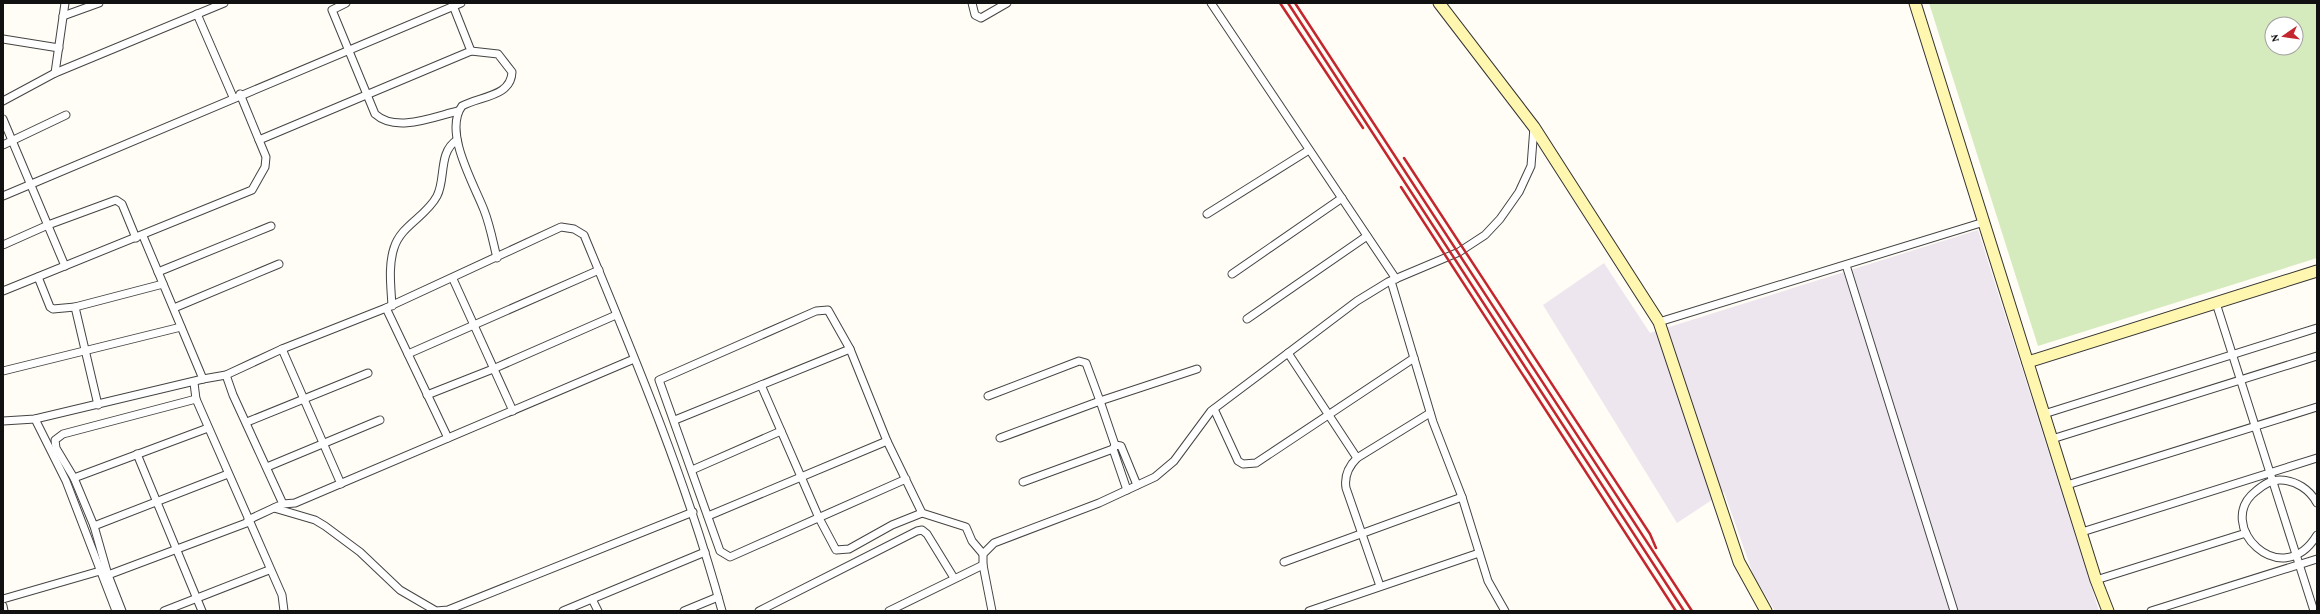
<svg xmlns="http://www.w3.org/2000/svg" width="2320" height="614" font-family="'Crimson Pro',serif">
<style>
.industrial{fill:#eee6ef}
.green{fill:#d5ebbd;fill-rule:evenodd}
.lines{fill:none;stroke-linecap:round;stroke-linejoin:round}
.street-casing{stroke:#444;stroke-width:9}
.secondary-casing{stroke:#333;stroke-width:13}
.street{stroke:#fff;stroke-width:7}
.secondary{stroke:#fff6b0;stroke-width:11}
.rail{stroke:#c4262e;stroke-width:2.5}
</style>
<rect width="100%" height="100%" fill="#fffdf5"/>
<path class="industrial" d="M1978 230 2099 611H1775L1753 574 1724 492 1677 523 1543 305 1604 263 1650 333Z"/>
<path class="green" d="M1929 3H2317V258L2038 346ZM2272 24H2296V48H2272Z"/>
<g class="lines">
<defs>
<g id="street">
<path d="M346 3 332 10 375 114C396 133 433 117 458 111"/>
<path d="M972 3 975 15 981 18 1007 3"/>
<path d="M1211 3 1396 279"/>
<path d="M197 14 233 97"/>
<path d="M63 16 99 3"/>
<path d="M3 39 59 48"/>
<path d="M471 51 498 54 512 72C511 97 480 96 462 106 443 132 474 184 484 210 490 225 493 242 497 258"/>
<path d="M55 73 65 3"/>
<path d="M3 101 55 73 224 3"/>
<path d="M3 119 65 266"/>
<path d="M259 140 471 51 452 3"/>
<path d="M3 145 66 115"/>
<path d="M3 196 461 3"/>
<path d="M1207 214 1309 150"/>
<path d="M143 236 203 379"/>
<path d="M3 245 48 225 116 200 122 204 136 238"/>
<path d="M1846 265 1954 611"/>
<path d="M158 272 271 226"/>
<path d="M1232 274 1342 198"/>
<path d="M38 277 50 307 53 309 75 307"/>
<path d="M453 279 513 411"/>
<path d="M1391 281 1433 422 1462 497 1488 581 1505 611"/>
<path d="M3 291 252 190 265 167 266 157 240 94"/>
<path d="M2216 303 2314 611"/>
<path d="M392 306C391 287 388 266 394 248 401 225 426 217 437 196 446 179 438 152 457 140"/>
<path d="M174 308 279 264"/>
<path d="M386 308 448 438"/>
<path d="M1247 319 1367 236"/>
<path d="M1659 322 1984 222"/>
<path d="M282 349 341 484"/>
<path d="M1288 353 1357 458C1348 467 1344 476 1346 488L1380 586"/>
<path d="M408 354 599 270"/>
<path d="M3 371 181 327"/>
<path d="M226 375 233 395 283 504 295 503 634 359"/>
<path d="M194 383 196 399 282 595 284 611"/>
<path d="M761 385 819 518 836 550 849 549 892 525 922 513"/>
<path d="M427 395 493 369 616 315"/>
<path d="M988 396 1079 361 1086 363 1100 401 1197 369"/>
<path d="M98 405 75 307 163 284"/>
<path d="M1214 409 1238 461 1243 464 1256 463 1414 358"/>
<path d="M2044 414 2317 328"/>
<path d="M35 419 66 481 116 611"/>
<path d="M675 420 850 349"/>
<path d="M3 421 35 419 203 379 226 375 282 349 386 308 561 227 574 229 584 235C635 358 687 482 722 611"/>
<path d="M247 422 368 373"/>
<path d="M1000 438 1100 401 1115 445"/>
<path d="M2052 439 2317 356"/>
<path d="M137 454 202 611"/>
<path d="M1357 458 1430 413"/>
<path d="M267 467 380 420"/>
<path d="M692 470 781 431"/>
<path d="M74 478 208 428"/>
<path d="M906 479 730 557 720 551 659 380 816 311 828 310 850 349 887 441 922 513 966 527 972 541 983 554"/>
<path d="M1023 482 1113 449"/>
<path d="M2067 485 2317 407"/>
<path d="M1127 490 1113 449 1115 445 1121 446 1137 485"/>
<path d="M2317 503C2310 490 2296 480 2280 480 2270 480 2263 485 2256 491 2213 524 2281 594 2317 535"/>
<path d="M274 508 315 520 325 526 360 552 400 590 436 611 448 610 693 512"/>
<path d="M708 516 887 441"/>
<path d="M248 520 278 506"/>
<path d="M94 526 228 474"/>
<path d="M2082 532 2317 458"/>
<path d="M1284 562 1462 497"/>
<path d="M108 575 249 522"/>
<path d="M2096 580 2246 533"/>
<path d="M3 599 100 571"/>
<path d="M592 599 598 611"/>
<path d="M3 606 4 611"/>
<path d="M122 611 108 575 94 526 74 478 56 448 55 440 63 434 196 399"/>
<path d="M164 611 269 570"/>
<path d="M563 611 705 552"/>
<path d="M684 611 718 597"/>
<path d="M759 611 917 531 922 530 927 534 954 578"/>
<path d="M889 611 983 565"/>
<path d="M992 611 983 565V554L994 543 1099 503 1155 477 1174 461 1211 411 1357 301 1388 282 1459 252 1485 235 1500 219 1519 192 1531 166 1534 127"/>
<path d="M1309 611 1479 553"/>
<path d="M2151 611 2317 559"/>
</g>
<g id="secondary">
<path d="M1439 3 1534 127 1659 322 1739 562 1766 611"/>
<path d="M1915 3 2096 580 2108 611"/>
<path d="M2028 362 2317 271"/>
</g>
</defs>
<use href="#street" class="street-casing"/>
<use href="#secondary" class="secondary-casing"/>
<use href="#street" class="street"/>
<use href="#secondary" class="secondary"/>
<g class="rail">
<path d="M1280 3 1363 128"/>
<path d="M1288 3 1684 611"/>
<path d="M1295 3 1692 611"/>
<path d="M1404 158 1650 534 1656 548"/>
<path d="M1401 187 1676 611"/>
</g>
</g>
<rect width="2320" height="614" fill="none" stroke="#111111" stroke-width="8"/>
<g transform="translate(2284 36) rotate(257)"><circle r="19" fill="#ffffff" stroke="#a0a0a0"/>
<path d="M0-3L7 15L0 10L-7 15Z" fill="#c4262e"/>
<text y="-6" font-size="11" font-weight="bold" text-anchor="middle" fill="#111111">N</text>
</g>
</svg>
